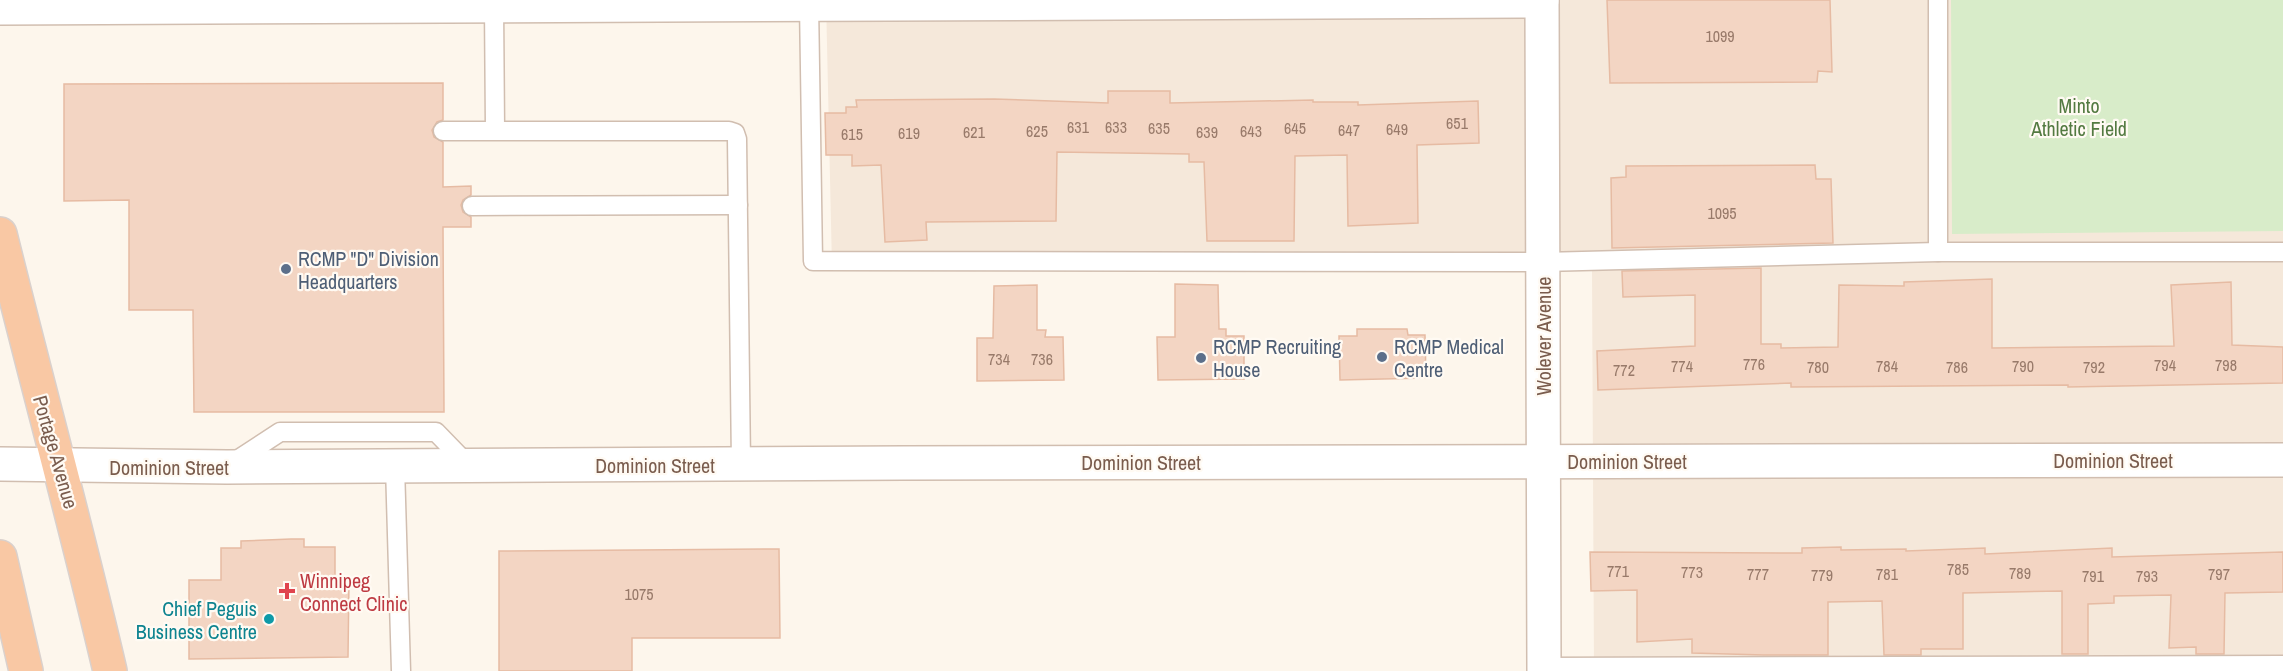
<svg xmlns="http://www.w3.org/2000/svg" width="2283" height="671" font-family="'Archivo Narrow',sans-serif">
<style>
.residential{fill:#f5e8da}
.green{fill:#d8ecc9}
.building{fill:#f3d5c3;stroke:#e6bba3;stroke-width:1.5}
.lines{fill:none;stroke-linecap:round;stroke-linejoin:round}
.service-casing{stroke:#d1beb0;stroke-width:21}
.minor-casing{stroke:#d1beb0;stroke-width:36}
.trunk-casing{stroke:#dad1cd;stroke-width:36}
.service{stroke:#fff;stroke-width:18}
.minor{stroke:#fff;stroke-width:33}
.trunk{stroke:#f9c8a4;stroke-width:33}
.service-dot{fill:#5c6f8a;stroke:#fffaf3;stroke-width:2}
.health-dot{fill:#e0444e;stroke:#fffaf3;stroke-width:2}
.culture-dot{fill:#0f9aa8;stroke:#fffaf3;stroke-width:2}
.labels{text-anchor:middle;dominant-baseline:central;stroke-width:4.5;stroke-linejoin:round;paint-order:stroke}
.number-label{font-size:16px;fill:#987a6a}
.park-label{font-size:20px;fill:#537a41;stroke:#fffaf3}
.service-label{font-size:20px;fill:#4e5e75;stroke:#fffaf3;text-anchor:start}
.street-label{font-size:20px;fill:#7a5c4d;stroke:#fffaf3}
.health-label{font-size:20px;fill:#be3a42;stroke:#fffaf3;text-anchor:start}
.culture-label{font-size:20px;fill:#0d838f;stroke:#fffaf3;text-anchor:end}
</style>
<rect width="100%" height="100%" fill="#fdf6ec"/>
<path class="residential" d="M826 0H2283V671H1594L1592 270 832 267Z"/>
<path class="green" d="M1951 0H2283V231L1952 234Z"/>
<g class="building">
<path d="M1607 0H1830L1832 72 1818 71 1817 82 1610 83Z"/>
<path d="M443 83V120L437 122 432 130 434 137 443 142V187L471 186V195L463 200 461 205 463 212 471 217V227H443L444 412H194L193 310H129V200L64 201V84Z"/>
<path d="M1108 91H1170V103L1313 100V102H1358V105L1478 101 1479 143 1417 145 1418 223 1348 226 1347 155 1295 156 1294 241H1207L1204 162H1189V154L1057 152 1056 221 926 222 927 240 885 242 881 165 852 166V155H826L825 113H846V107H857L856 100 994 99 1108 103Z"/>
<path d="M1815 165 1816 179H1831L1833 243 1612 248 1611 178 1626 177V166Z"/>
<path d="M1761 268V344H1781V348L1838 347 1839 285 1904 286V282L1992 279V348L2174 346 2171 285 2231 282 2232 345 2283 347V383L2068 387V385L1791 387V383L1598 390 1597 351 1695 346V295L1623 297 1622 271Z"/>
<path d="M1175 284 1218 285 1219 329H1226V336H1244V379L1158 380 1157 337H1175Z"/>
<path d="M1037 285V330H1046L1045 337H1063L1064 380 977 381V338H993L994 286Z"/>
<path d="M1357 329H1407L1408 335H1425L1426 378 1340 380 1339 336H1357Z"/>
<path d="M291 539H304V547H335V580H349L348 657 189 659V580H221V548H241V541Z"/>
<path d="M1841 547V550L1906 549V551L1985 548V554L2112 548V557L2283 552V592L2225 593 2224 654H2196V647L2169 648 2171 595 2114 596V603L2088 604V654H2062V591L1963 593V649H1921V655H1884L1882 601 1828 602V655H1764L1692 653V639L1637 642V590L1591 591 1590 552 1802 553V548Z"/>
<path d="M779 549 780 638H632V671H499V551Z"/>
</g>
<g class="lines">
<defs>
<g id="service">
<path d="M1938 0V252"/>
<path d="M809 3 813 261 1543 262 1938 252H2283"/>
<path d="M494 5 495 130"/>
<path d="M443 131H729L735 133 737 139 741 464"/>
<path d="M472 206 738 205"/>
<path d="M231 464 280 432H436L469 466"/>
<path d="M395 466 401 671"/>
<path d="M1544 667 2283 665"/>
</g>
<g id="minor">
<path d="M1542 0 1544 671"/>
<path d="M0 8 1542 1"/>
<path d="M0 464 227 467 904 463 2283 460"/>
</g>
<g id="trunk">
<path d="M0 234C36 380 76 525 110 671"/>
<path d="M0 557 26 671"/>
</g>
</defs>
<use href="#service" class="service-casing"/>
<use href="#minor" class="minor-casing"/>
<use href="#trunk" class="trunk-casing"/>
<use href="#service" class="service"/>
<use href="#minor" class="minor"/>
<use href="#trunk" class="trunk"/>
</g>
<g class="service-dot">
<circle cx="286" cy="269" r="6"/>
<circle cx="1382" cy="357" r="6"/>
<circle cx="1201" cy="358" r="6"/>
</g>
<path class="health-dot" d="M284 582h6v6h6v6h-6v6h-6v-6h-6v-6h6z"/>
<circle class="culture-dot" cx="269" cy="619" r="6"/>
<g class="labels">
<g class="number-label">
<text x="1720" y="36">1099</text>
<text x="1457" y="123">651</text>
<text x="1078" y="127">631</text>
<text x="1116" y="127">633</text>
<text x="1159" y="128">635</text>
<text x="1295" y="128">645</text>
<text x="1397" y="129">649</text>
<text x="1349" y="130">647</text>
<text x="1037" y="131">625</text>
<text x="1251" y="131">643</text>
<text x="974" y="132">621</text>
<text x="1207" y="132">639</text>
<text x="909" y="133">619</text>
<text x="852" y="134">615</text>
<text x="1722" y="213">1095</text>
<text x="999" y="359">734</text>
<text x="1042" y="359">736</text>
<text x="1754" y="364">776</text>
<text x="2165" y="365">794</text>
<text x="2226" y="365">798</text>
<text x="1682" y="366">774</text>
<text x="1887" y="366">784</text>
<text x="2023" y="366">790</text>
<text x="1818" y="367">780</text>
<text x="1957" y="367">786</text>
<text x="2094" y="367">792</text>
<text x="1624" y="370">772</text>
<text x="1958" y="569">785</text>
<text x="1618" y="571">771</text>
<text x="1692" y="572">773</text>
<text x="2020" y="573">789</text>
<text x="1758" y="574">777</text>
<text x="1887" y="574">781</text>
<text x="2219" y="574">797</text>
<text x="1822" y="575">779</text>
<text x="2093" y="576">791</text>
<text x="2147" y="576">793</text>
<text x="639" y="594">1075</text>
</g>
<g class="park-label">
<text x="2079" y="105">Minto<tspan x="2079" dy="23">Athletic Field</tspan></text>
</g>
<g class="service-label">
<text x="298" y="258">RCMP "D" Division<tspan x="298" dy="23">Headquarters</tspan></text>
<text x="1213" y="346">RCMP Recruiting<tspan x="1213" dy="23">House</tspan></text>
<text x="1394" y="346">RCMP Medical<tspan x="1394" dy="23">Centre</tspan></text>
</g>
<g class="street-label">
<text transform="translate(1543 336) rotate(-90)">Wolever Avenue</text>
<text transform="translate(56 452) rotate(74)">Portage Avenue</text>
<text x="2113" y="460">Dominion Street</text>
<text x="1627" y="461">Dominion Street</text>
<text x="1141" y="462">Dominion Street</text>
<text x="655" y="465">Dominion Street</text>
<text x="169" y="467">Dominion Street</text>
</g>
<g class="health-label">
<text x="300" y="580">Winnipeg<tspan x="300" dy="23">Connect Clinic</tspan></text>
</g>
<g class="culture-label">
<text x="257" y="608">Chief Peguis<tspan x="257" dy="23">Business Centre</tspan></text>
</g>
</g>
</svg>
